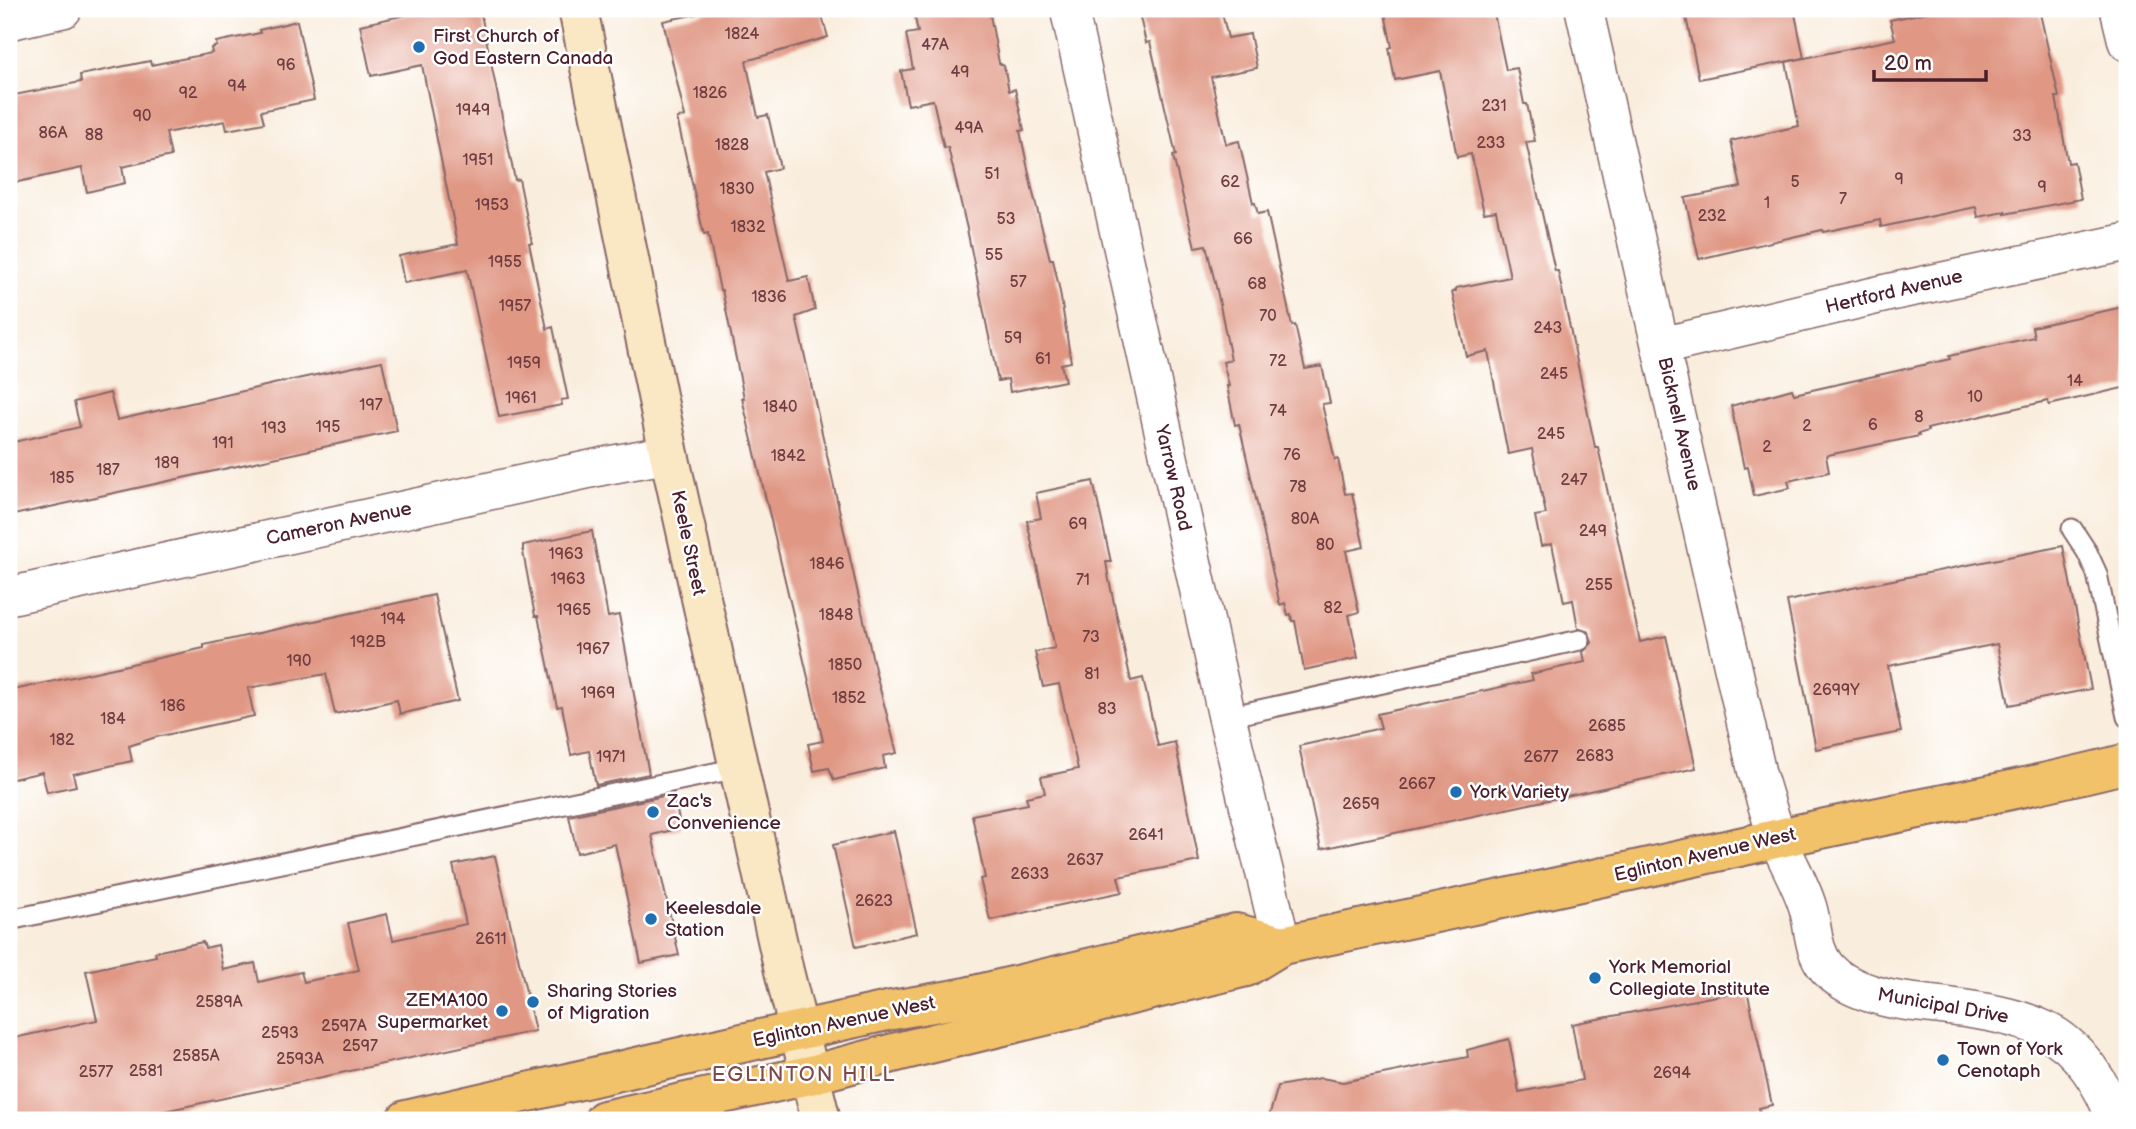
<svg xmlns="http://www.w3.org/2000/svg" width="2136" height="1129" font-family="'Balsamiq Sans',sans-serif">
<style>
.building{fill:#e09784}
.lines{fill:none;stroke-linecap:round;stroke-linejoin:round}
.lane-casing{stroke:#876769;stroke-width:23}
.street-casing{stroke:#876769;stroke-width:40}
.secondary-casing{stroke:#876769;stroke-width:42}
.primary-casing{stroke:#876769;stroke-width:42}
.lane{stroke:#fff;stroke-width:19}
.street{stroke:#fff;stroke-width:37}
.secondary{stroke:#fae7c3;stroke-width:38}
.primary{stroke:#f2c26a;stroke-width:38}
.poi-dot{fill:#1f6fb2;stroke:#fff;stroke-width:2.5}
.labels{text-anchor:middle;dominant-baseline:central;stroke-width:5;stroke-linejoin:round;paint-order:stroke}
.number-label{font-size:16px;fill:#703d41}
.poi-label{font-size:19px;fill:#4a1f2b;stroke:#fff;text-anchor:start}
.street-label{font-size:19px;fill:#4a1f2b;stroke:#fff}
.neighbourhood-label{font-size:21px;letter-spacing:2px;fill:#7e494a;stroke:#fff}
</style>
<rect width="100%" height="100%" fill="#fff"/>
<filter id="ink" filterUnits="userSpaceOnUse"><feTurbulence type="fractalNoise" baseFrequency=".0143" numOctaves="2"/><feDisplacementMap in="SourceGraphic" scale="14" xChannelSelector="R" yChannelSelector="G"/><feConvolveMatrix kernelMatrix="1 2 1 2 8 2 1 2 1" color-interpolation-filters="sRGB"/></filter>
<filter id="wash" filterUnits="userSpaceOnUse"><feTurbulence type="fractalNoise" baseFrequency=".00686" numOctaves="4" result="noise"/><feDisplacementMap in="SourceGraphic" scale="28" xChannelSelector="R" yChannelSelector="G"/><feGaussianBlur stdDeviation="1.57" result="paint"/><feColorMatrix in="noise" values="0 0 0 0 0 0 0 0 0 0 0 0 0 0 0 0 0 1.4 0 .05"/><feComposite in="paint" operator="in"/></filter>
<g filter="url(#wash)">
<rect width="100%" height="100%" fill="#f9eddd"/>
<g id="blocks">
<g class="building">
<path d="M433 9H480L515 180 519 179 532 243H529L547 329 553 327 568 399 561 400 562 405 499 417 467 270 404 283 399 256 458 244 422 65 371 76 360 25Z"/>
<path d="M721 9H820L828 37 746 61 758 117 768 115 780 168 764 172 789 281 808 277 815 310 796 317 876 674 897 753 883 756 885 768 834 780 829 768 814 771 808 744 823 741 742 398H744L722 290H720L708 234 704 235 677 118 685 117 663 21Z"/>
<path d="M913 9H989L999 63 1004 66 1009 91 1015 89 1024 130 1020 131 1033 193 1050 259H1053L1060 292 1071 362 1061 364 1065 381 1010 392 1008 379 998 381 967 229 948 147 944 148 933 100 908 105 901 71 913 69 906 34 918 32Z"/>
<path d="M1138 9H1221L1228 38 1250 34 1257 68 1211 77 1226 144 1239 141 1253 203H1255L1258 214 1267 212 1292 326 1295 325 1305 369 1322 366 1330 403 1322 404 1335 460 1338 459 1345 494 1352 493 1364 547 1346 551 1359 612 1349 615 1358 658 1304 670 1295 621H1292L1291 614 1288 615 1285 603 1280 605 1239 424 1235 425 1227 386H1229L1223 362 1231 360 1218 295 1206 245 1195 247 1173 156 1176 155 1150 42 1146 43Z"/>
<path d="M1384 9H1493L1506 70 1517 68 1524 104H1527L1535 141 1526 142 1555 271H1558L1595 447H1598L1640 642 1666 636 1696 768 1321 849 1299 746 1381 728 1377 714 1533 680 1531 674 1585 662 1583 652 1592 643 1589 632 1578 628 1573 600 1564 602 1552 544 1541 546 1535 516 1546 514 1532 449 1508 454 1488 351 1466 356 1452 292 1456 291V288L1510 277 1496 211 1484 213 1471 154 1457 157 1440 71 1395 80 1389 48 1392 47Z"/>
<path d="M1724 9H1794L1804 58 1699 79 1686 17Z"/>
<path d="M1942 9H2039L2059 97H2056L2068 163 2074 162 2081 199 2005 214V212L1978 217 1976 207 1881 227 1880 220 1823 232 1822 230 1699 259 1685 198 1741 187 1731 141 1799 126 1786 62 1895 39 1890 20Z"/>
<path d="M297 21 314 100 261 111 264 123 227 130 225 121 166 133 171 156 122 167 125 183 87 192 82 168 9 184V96L81 82 80 75 150 61 151 65 212 53 211 48 217 46 216 42 260 33 259 30Z"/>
<path d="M2127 306V387L2049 405 2048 401 1990 414 1927 429 1928 431 1918 434 1919 436 1828 455 1826 456 1829 472 1788 481 1790 488 1754 496 1748 467 1744 468 1731 406 1792 389 1794 394 1950 359 1949 356 2034 337 2032 327Z"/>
<path d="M382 361 397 431 9 516V443L80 427 74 402 110 393 117 420 278 383Z"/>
<path d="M1093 481 1111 562H1106L1109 580 1131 681 1143 678 1158 746 1175 742 1199 861 1118 877 1122 892 990 920 980 879 985 878 972 815 1028 804 1026 797 1045 793 1041 777 1078 769 1059 684 1043 687 1035 652 1055 648 1027 521 1041 518 1036 493Z"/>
<path d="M592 531 608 617 619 615 649 774 596 785 589 751 571 755 562 706 557 707 538 616H535L523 552V545Z"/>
<path d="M2063 546 2091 689 2009 705 1997 644 1888 666 1901 732 1816 749 1787 601Z"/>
<path d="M434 595 458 701 400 714 397 700 335 714 326 674 248 688 254 716 156 737 129 746 132 761 73 774 76 786 47 792 42 772 9 780V691L204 648V645Z"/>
<path d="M673 794 681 828 652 835 679 955 641 963 615 844 577 853 569 816Z"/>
<path d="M894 831 917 933 856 947 833 845Z"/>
<path d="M495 856 535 1031 123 1120H9V1039L97 1020 86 971 156 956 155 952 203 942 205 948 218 945 223 970 255 963 259 982 301 972 304 982 359 970 348 923 387 914 393 940 466 924 453 865Z"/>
<path d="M1747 990 1772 1105 1759 1108 1761 1120H1268L1278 1086 1321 1078 1343 1082 1468 1057 1467 1050 1509 1039 1519 1092 1582 1080 1572 1024Z"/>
</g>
</g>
</g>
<g filter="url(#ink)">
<use href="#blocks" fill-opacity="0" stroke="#876769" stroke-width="2"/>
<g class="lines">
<defs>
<g id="lane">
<path d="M2072 529 2087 552 2097 574 2127 717"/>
<path d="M1227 717 1580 640"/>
<path d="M9 920 738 768"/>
</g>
<g id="street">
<path d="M1069 9 1227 717 1282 945"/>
<path d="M1584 9 1757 773C1764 795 1770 818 1778 839 1787 862 1801 884 1808 908 1814 929 1812 950 1827 968 1841 984 1863 992 1883 997 1906 1003 1928 1003 1952 1007 1983 1011 2016 1016 2045 1030 2079 1046 2104 1086 2115 1120"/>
<path d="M2119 9 2127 42"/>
<path d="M9 21 63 9"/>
<path d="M1662 346 1891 292 2127 242"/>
<path d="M9 596 609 465 669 454"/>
</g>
<path id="secondary" d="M578 9 669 454 784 971 821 1120"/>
<g id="primary">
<path d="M406 1120 715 1049 892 1010 962 998 1236 933 1282 945"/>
<path d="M604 1120 810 1075 901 1051 1246 967 1282 945C1448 911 1614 875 1780 838 1895 812 2012 793 2127 763"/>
</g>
</defs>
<use href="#lane" class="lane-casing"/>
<use href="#street" class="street-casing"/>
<use href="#secondary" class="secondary-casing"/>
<use href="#primary" class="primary-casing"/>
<use href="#lane" class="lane"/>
<use href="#street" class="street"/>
<use href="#secondary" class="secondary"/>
<use href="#primary" class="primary"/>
</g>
</g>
<g class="poi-dot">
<circle cx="419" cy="47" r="7"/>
<circle cx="1456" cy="792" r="7"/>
<circle cx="653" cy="812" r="7"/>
<circle cx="651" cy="919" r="7"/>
<circle cx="1595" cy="978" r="7"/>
<circle cx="533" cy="1002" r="7"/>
<circle cx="502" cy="1011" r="7"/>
<circle cx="1943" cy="1060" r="7"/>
</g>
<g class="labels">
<g class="number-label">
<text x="742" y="34">1824</text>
<text x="935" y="45">47A</text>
<text x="286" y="65">96</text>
<text x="960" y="72">49</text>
<text x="237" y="86">94</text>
<text x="188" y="93">92</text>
<text x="710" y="93">1826</text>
<text x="1494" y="106">231</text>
<text x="473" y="110">1949</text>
<text x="142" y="116">90</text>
<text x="969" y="128">49A</text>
<text x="53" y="133">86A</text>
<text x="94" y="135">88</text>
<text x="2022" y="136">33</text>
<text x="1491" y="143">233</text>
<text x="732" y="145">1828</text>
<text x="478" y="160">1951</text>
<text x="992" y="174">51</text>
<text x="1899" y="179">9</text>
<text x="1230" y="182">62</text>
<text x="1795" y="182">5</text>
<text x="2042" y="187">9</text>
<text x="737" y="189">1830</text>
<text x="1843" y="199">7</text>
<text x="1767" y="203">1</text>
<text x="492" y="205">1953</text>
<text x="1712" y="216">232</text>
<text x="1006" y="219">53</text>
<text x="748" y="227">1832</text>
<text x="1243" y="239">66</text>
<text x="994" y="255">55</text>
<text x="505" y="262">1955</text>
<text x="1018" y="282">57</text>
<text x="1257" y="284">68</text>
<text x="769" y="297">1836</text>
<text x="515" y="306">1957</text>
<text x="1268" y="316">70</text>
<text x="1548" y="328">243</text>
<text x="1013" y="338">59</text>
<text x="1043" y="359">61</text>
<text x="1278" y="361">72</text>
<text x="524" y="363">1959</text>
<text x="1554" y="374">245</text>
<text x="2075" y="381">14</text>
<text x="1975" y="397">10</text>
<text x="521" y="398">1961</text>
<text x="371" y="405">197</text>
<text x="780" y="407">1840</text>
<text x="1278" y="411">74</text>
<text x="1919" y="417">8</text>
<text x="1873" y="425">6</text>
<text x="1807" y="426">2</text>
<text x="328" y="427">195</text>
<text x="274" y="428">193</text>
<text x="1551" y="434">245</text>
<text x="223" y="443">191</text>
<text x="1767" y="447">2</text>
<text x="1292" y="455">76</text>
<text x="788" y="456">1842</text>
<text x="167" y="463">189</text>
<text x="108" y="470">187</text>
<text x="62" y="478">185</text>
<text x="1574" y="480">247</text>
<text x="1298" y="487">78</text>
<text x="1305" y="519">80A</text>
<text x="1078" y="524">69</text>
<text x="1593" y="531">249</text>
<text x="1325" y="545">80</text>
<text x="566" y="554">1963</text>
<text x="827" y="564">1846</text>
<text x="568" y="579">1963</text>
<text x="1083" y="580">71</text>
<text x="1599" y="585">255</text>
<text x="1333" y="608">82</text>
<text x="574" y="610">1965</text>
<text x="836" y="615">1848</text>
<text x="393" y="619">194</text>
<text x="1091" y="637">73</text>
<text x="368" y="642">192B</text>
<text x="593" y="649">1967</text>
<text x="299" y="661">190</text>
<text x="845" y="665">1850</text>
<text x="1092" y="674">81</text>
<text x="1836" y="690">2699Y</text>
<text x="598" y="693">1969</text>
<text x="849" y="698">1852</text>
<text x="173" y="706">186</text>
<text x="1107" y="709">83</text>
<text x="113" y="719">184</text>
<text x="1607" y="726">2685</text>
<text x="62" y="740">182</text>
<text x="1595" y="756">2683</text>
<text x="611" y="757">1971</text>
<text x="1541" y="757">2677</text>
<text x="1417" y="784">2667</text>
<text x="1361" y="804">2659</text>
<text x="1146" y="835">2641</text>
<text x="1085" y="860">2637</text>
<text x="1030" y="874">2633</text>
<text x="874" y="901">2623</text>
<text x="491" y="939">2611</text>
<text x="219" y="1002">2589A</text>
<text x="344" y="1026">2597A</text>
<text x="280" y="1033">2593</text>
<text x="360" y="1046">2597</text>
<text x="196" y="1056">2585A</text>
<text x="300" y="1059">2593A</text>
<text x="146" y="1071">2581</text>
<text x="96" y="1072">2577</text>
<text x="1672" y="1073">2694</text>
</g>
<g class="poi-label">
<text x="433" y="36">First Church of<tspan x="433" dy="22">God Eastern Canada</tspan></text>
<text x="1470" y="792">York Variety</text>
<text x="667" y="801">Zac's<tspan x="667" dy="22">Convenience</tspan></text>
<text x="665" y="908">Keelesdale<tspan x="665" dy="22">Station</tspan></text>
<text x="1609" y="967">York Memorial<tspan x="1609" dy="22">Collegiate Institute</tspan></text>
<text x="547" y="991">Sharing Stories<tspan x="547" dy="22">of Migration</tspan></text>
<text x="488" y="1000" text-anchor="end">ZEMA100<tspan x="488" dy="22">Supermarket</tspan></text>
<text x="1957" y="1049">Town of York<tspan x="1957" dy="22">Cenotaph</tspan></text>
</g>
<g class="street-label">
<text transform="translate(1894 292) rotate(-13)">Hertford Avenue</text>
<text transform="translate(1679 424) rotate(77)">Bicknell Avenue</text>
<text transform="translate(1173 478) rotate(77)">Yarrow Road</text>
<text transform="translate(339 524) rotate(-12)">Cameron Avenue</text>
<text transform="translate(688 543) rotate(78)">Keele Street</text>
<text transform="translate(1705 855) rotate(-13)">Eglinton Avenue West</text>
<text transform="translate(1943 1006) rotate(10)">Municipal Drive</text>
<text transform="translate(844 1022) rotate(-12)">Eglinton Avenue West</text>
</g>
<g class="neighbourhood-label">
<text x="804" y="1074">EGLINTON HILL</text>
</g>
</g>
<rect width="2136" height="1129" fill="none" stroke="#fff" stroke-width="35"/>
<path d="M1874 70v10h112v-10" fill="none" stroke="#4a1f2b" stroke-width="3.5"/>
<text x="1884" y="70" font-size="21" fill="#4a1f2b" stroke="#ffffff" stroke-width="5" paint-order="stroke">20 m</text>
</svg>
